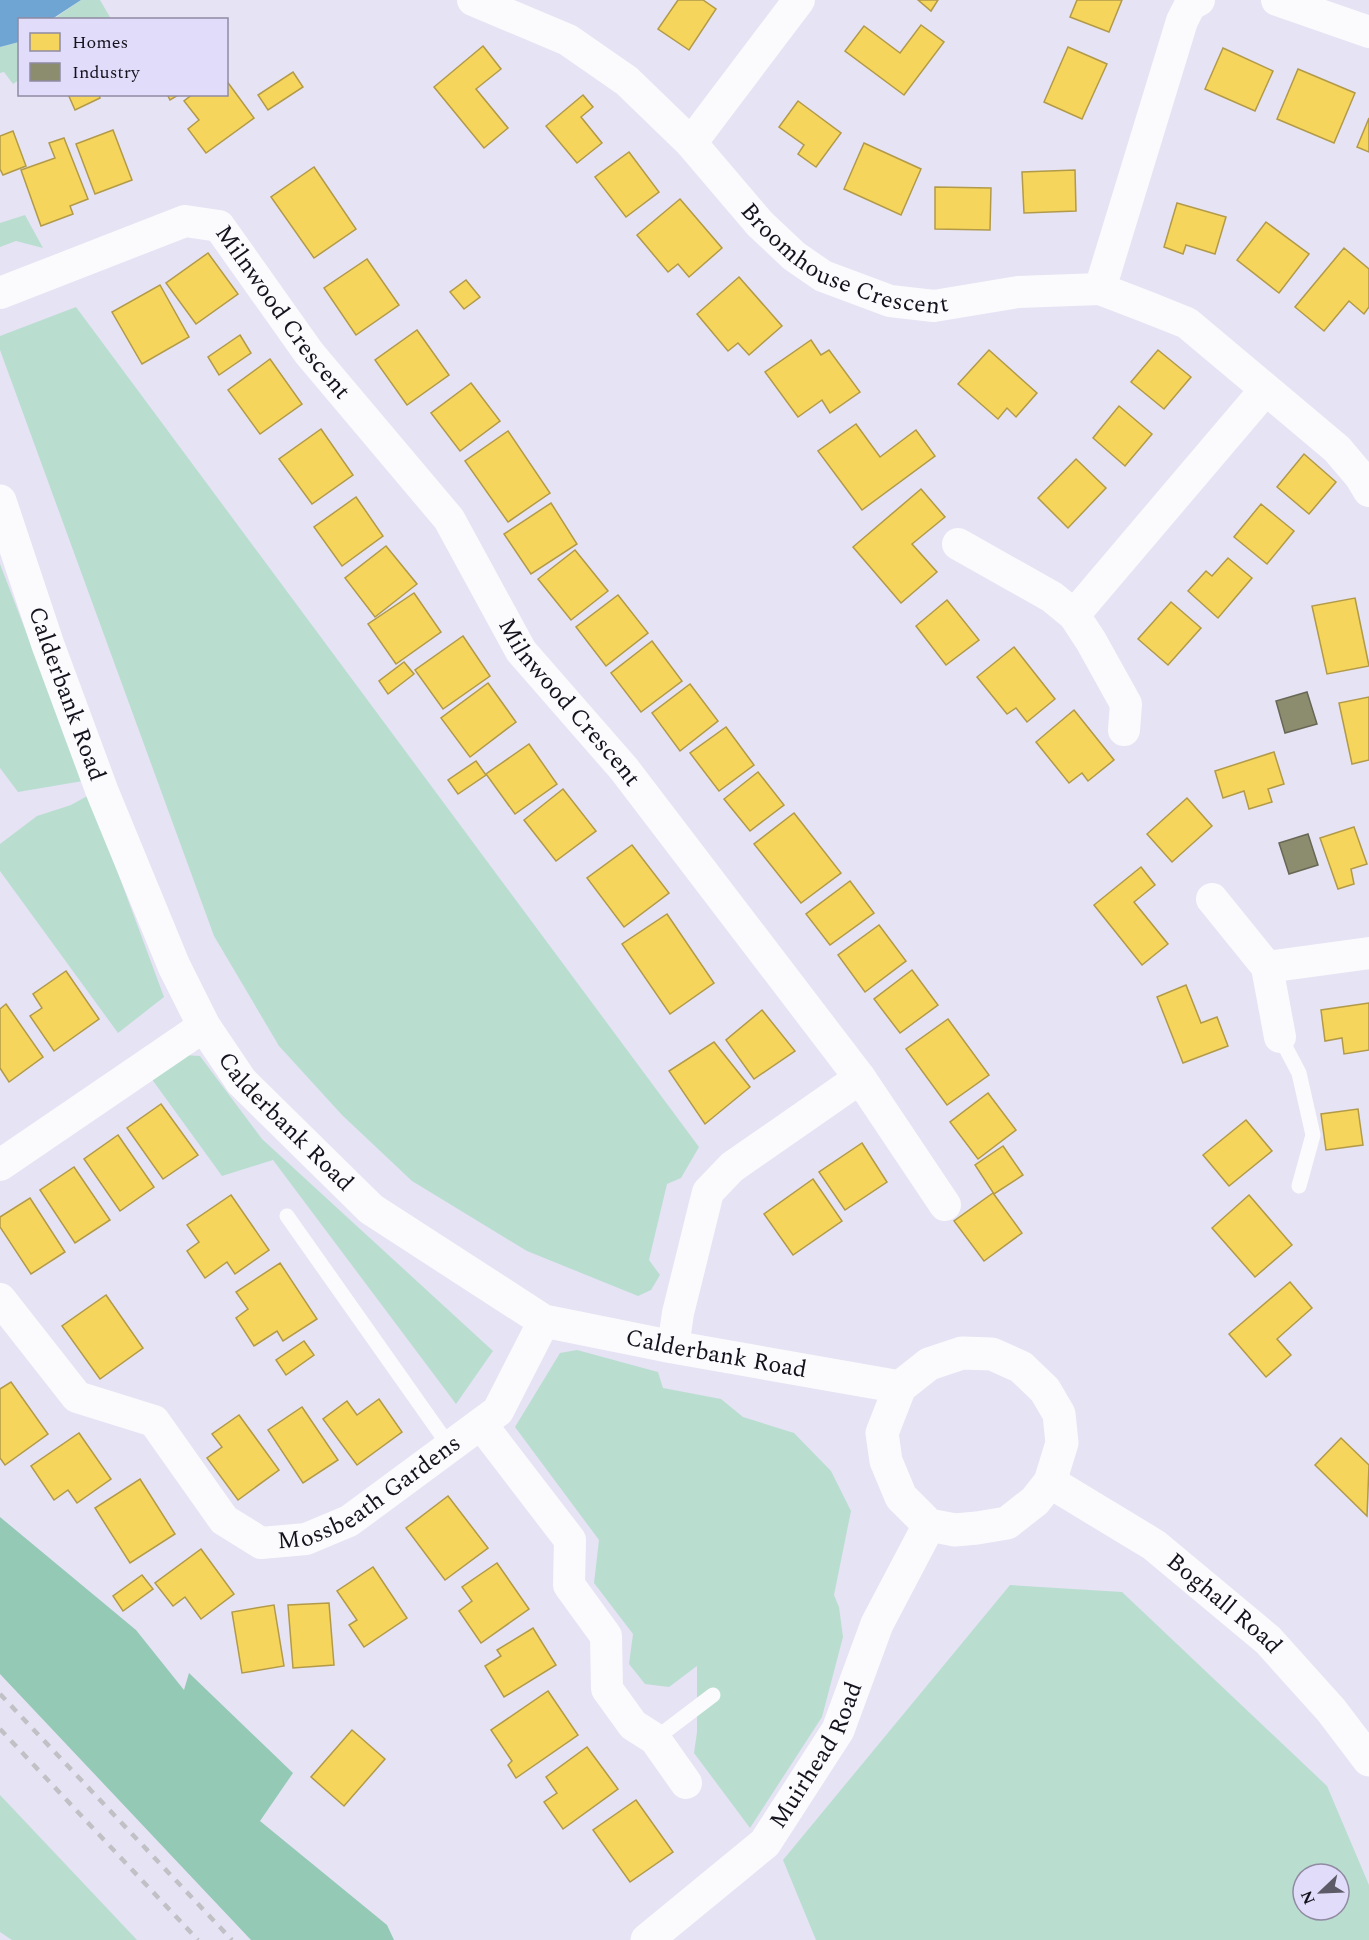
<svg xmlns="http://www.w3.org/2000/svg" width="1369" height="1940" font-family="Spectral,serif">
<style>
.green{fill:#b9ded0;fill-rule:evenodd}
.forest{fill:#94c9b5}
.water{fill:#6ea5d2}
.homes{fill:#f6d55c;stroke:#b29a49;stroke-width:1.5}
.industry{fill:#8c8c6e;stroke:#686756;stroke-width:1.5}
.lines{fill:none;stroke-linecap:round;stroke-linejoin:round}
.lane{stroke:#fbfbfd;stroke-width:15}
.street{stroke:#fbfbfd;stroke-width:32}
.secondary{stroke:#fbfbfd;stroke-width:33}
.rail{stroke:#c1c0c5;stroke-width:4.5;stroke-dasharray:8 8;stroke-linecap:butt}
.labels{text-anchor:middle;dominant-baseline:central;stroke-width:6;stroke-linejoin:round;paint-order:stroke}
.street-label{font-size:24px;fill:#14121d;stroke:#e2dcfb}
</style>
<rect width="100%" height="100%" fill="#e6e3f4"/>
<g class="green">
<path d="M81 0H100L111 19 52 20Z"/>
<path d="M19 42V80L13 84 4 72 0 73V47Z"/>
<path d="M25 215 43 248 16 241 0 247V223Z"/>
<path d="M76 307 699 1147 681 1178 667 1184 649 1260 660 1275 651 1290 638 1296 527 1251 412 1181 342 1115 279 1046 214 936 0 350V336Z"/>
<path d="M0 564 83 781 18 792 0 768Z"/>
<path d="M89 795 164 997 118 1033 0 871V844L37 816 71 805Z"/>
<path d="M184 1055 200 1056 262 1139 493 1351 456 1404 273 1160 222 1176 151 1078Z"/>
<path d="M577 1350 658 1372 663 1388 721 1399 743 1417 794 1433 831 1471 851 1511 834 1595 839 1607 843 1637 822 1717 750 1828 694 1753 697 1732V1666L669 1687 645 1684 629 1664 633 1634 594 1583 599 1540 515 1427 560 1353Z"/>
<path d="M1010 1585 1122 1592 1327 1786 1369 1885V1940H816L783 1860ZM1303 1874H1339V1910H1303Z"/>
<path d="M0 1795 137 1940H12L0 1932Z"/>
</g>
<path class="forest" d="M0 1517 136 1630 184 1690 189 1673 293 1773 260 1821 387 1925 394 1940H251L0 1674Z"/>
<path class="water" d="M0 0H81L52 19 20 20 19 42 0 47Z"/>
<g class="homes">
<path d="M678 0H703L716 9 689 50 658 29Z"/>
<path d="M918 0H938L931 11Z"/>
<path d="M1077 0H1122L1109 32 1070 17Z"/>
<path d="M921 25 944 42 904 95 845 51 864 26 900 53Z"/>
<path d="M483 46 501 69 476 89 508 128 484 148 434 87Z"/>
<path d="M1068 47 1107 64 1082 119 1044 102Z"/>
<path d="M1223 48 1273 71 1255 111 1205 89Z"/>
<path d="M1298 69 1355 93 1334 143 1277 119Z"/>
<path d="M293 72 303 87 268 110 258 95Z"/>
<path d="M226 80 254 118 206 153 188 129 199 120 184 101 193 94H226Z"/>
<path d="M68 94H99L100 98 75 110Z"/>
<path d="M167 94H180L170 100Z"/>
<path d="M583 95 593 107 581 117 602 143 577 163 546 126Z"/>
<path d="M798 101 841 133 816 167 798 154 804 145 779 127Z"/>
<path d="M1369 118V152L1357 147Z"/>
<path d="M113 130 132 180 95 194 76 144Z"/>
<path d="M13 131 26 166 3 175 0 169V136Z"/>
<path d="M64 138 88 199 70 206 73 214 41 226 21 170 55 158 49 143Z"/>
<path d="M864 143 921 169 901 215 844 189Z"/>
<path d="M629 152 659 192 626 217 595 177Z"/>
<path d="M314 167 356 229 314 258 271 197Z"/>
<path d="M1075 170 1076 211 1024 213 1022 172Z"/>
<path d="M935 187 991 188 990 230 935 229Z"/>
<path d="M680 199 722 248 689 277 678 264 668 272 637 235Z"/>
<path d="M1177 203 1226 217 1215 254 1186 245 1183 254 1164 247Z"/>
<path d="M1266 222 1309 254 1279 293 1237 260Z"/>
<path d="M1344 248 1369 269V307L1364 314 1349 301 1324 331 1295 307Z"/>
<path d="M208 253 238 294 196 324 166 283Z"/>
<path d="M367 259 399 305 356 335 324 288Z"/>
<path d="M739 277 782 326 749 355 738 343 728 351 697 314Z"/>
<path d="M466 280 480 297 464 309 450 292Z"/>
<path d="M160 285 189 337 142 364 112 312Z"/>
<path d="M417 330 449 375 407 405 375 360Z"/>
<path d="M240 335 251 353 219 375 208 357Z"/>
<path d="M811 340 821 355 829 350 860 392 830 413 822 400 798 417 765 372Z"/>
<path d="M989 350 1037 393 1016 417 1007 408 998 419 958 384Z"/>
<path d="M1158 350 1191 377 1164 409 1131 382Z"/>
<path d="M270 359 302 404 260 434 228 390Z"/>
<path d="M471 383 500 421 460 451 431 413Z"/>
<path d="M1119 406 1152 434 1125 466 1093 438Z"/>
<path d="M856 424 880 457 916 430 935 456 862 510 818 451Z"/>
<path d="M321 429 353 475 312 504 279 459Z"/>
<path d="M508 431 550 493 508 522 465 461Z"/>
<path d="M1304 454 1336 482 1309 514 1277 487Z"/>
<path d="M1076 459 1106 488 1068 528 1038 498Z"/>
<path d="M921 489 945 517 912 544 937 572 901 603 853 547Z"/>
<path d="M356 497 383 536 342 566 314 527Z"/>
<path d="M551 503 577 544 531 574 504 534Z"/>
<path d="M1261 504 1294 531 1267 564 1234 537Z"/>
<path d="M386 546 417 584 375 617 345 578Z"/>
<path d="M575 550 608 591 571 620 538 579Z"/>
<path d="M1228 558 1252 578 1218 618 1188 591 1206 571 1212 576Z"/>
<path d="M414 593 441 632 396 664 368 624Z"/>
<path d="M618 595 648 633 606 666 576 627Z"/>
<path d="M1355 598 1369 666 1327 674 1312 606Z"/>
<path d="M947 600 979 640 946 665 916 626Z"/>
<path d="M1171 602 1201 628 1168 665 1138 639Z"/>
<path d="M463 636 490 676 443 709 415 670Z"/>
<path d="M652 641 682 681 641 712 611 673Z"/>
<path d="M1014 647 1055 699 1027 722 1016 708 1007 714 977 677Z"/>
<path d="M404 662 414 674 388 694 379 681Z"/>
<path d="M488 683 516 722 470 757 441 718Z"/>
<path d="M690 684 718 721 680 751 652 713Z"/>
<path d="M1369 697V760L1352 764 1339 703Z"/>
<path d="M1074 710 1114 760 1088 781 1082 773 1069 783 1036 742Z"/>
<path d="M726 727 754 765 719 791 690 753Z"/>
<path d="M529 744 557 784 515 814 486 774Z"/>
<path d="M1274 752 1284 784 1268 789 1272 802 1249 809 1244 791 1223 798 1215 771Z"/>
<path d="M476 761 486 775 458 794 448 780Z"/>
<path d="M758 772 784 805 750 831 724 799Z"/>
<path d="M563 789 596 831 556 861 524 820Z"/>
<path d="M1187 798 1212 826 1172 862 1147 834Z"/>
<path d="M794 813 841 873 801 903 754 844Z"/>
<path d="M1354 827 1367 864 1351 869 1354 884 1338 889 1320 838Z"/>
<path d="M632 845 669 893 624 927 587 878Z"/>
<path d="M1141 867 1155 885 1134 902 1168 944 1142 965 1094 905Z"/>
<path d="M850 881 874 913 830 945 806 914Z"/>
<path d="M667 914 714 983 670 1014 622 944Z"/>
<path d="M879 925 906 961 865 992 838 955Z"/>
<path d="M912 970 938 1005 900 1033 874 999Z"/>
<path d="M66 971 99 1019 54 1051 30 1016 42 1008 33 994Z"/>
<path d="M1186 985 1201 1023 1217 1017 1228 1046 1183 1063 1157 997Z"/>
<path d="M1369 1003V1050L1344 1054 1342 1038 1325 1041 1321 1010Z"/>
<path d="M6 1004 43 1057 9 1082 0 1068V1009Z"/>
<path d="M762 1010 795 1051 754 1079 726 1040Z"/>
<path d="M948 1019 989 1075 947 1105 906 1049Z"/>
<path d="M714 1042 750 1087 705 1124 669 1071Z"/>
<path d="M988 1093 1016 1130 978 1159 950 1122Z"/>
<path d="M161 1104 198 1155 163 1179 127 1128Z"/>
<path d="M1358 1109 1363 1145 1326 1150 1321 1114Z"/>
<path d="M1246 1120 1272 1151 1229 1186 1203 1155Z"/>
<path d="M118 1135 154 1187 120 1211 84 1159Z"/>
<path d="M862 1143 887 1182 845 1210 819 1172Z"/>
<path d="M1003 1146 1023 1175 994 1194 975 1165Z"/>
<path d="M74 1167 110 1220 75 1243 40 1190Z"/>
<path d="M813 1179 842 1221 793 1255 764 1214Z"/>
<path d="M993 1193 1022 1233 984 1261 954 1221Z"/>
<path d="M231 1195 269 1250 235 1274 227 1262 205 1278 187 1251 199 1242 187 1225Z"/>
<path d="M1249 1195 1292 1245 1255 1277 1212 1228Z"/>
<path d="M30 1198 65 1252 31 1274 0 1227V1217Z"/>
<path d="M280 1263 317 1319 283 1341 277 1331 254 1346 236 1318 248 1309 236 1292Z"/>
<path d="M1290 1282 1312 1308 1277 1339 1291 1355 1266 1377 1229 1334Z"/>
<path d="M106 1295 143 1348 100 1379 62 1326Z"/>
<path d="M304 1341 314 1355 286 1375 276 1360Z"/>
<path d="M11 1382 48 1434 5 1465 0 1458V1389Z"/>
<path d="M379 1399 402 1432 357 1465 323 1419 347 1401 357 1415Z"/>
<path d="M302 1407 338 1460 303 1483 268 1430Z"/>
<path d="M239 1415 279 1470 238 1500 207 1458 222 1447 212 1434Z"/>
<path d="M79 1433 111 1479 77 1503 68 1490 54 1500 31 1466Z"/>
<path d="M1341 1438 1369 1465 1367 1516 1315 1465Z"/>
<path d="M140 1479 175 1534 130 1563 95 1508Z"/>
<path d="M448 1496 488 1548 445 1580 406 1528Z"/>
<path d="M201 1549 234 1594 201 1619 185 1597 173 1606 155 1583Z"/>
<path d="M497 1563 529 1609 481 1643 459 1611 472 1601 462 1587Z"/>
<path d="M373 1567 407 1618 364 1647 349 1625 357 1620 337 1591Z"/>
<path d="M142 1575 153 1589 123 1611 113 1596Z"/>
<path d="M329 1603 334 1665 293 1668 288 1605Z"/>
<path d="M274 1605 284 1666 242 1673 232 1612Z"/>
<path d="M533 1628 556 1665 504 1697 485 1666 501 1656 497 1650Z"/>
<path d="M548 1691 578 1735 516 1778 508 1765 512 1761 491 1730Z"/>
<path d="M352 1730 385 1759 344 1806 311 1777Z"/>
<path d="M587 1747 618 1789 563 1829 544 1802 557 1793 546 1777Z"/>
<path d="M636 1800 673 1852 630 1882 593 1830Z"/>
</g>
<g class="industry">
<path d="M1307 692 1317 724 1285 733 1276 701Z"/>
<path d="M1308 834 1318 865 1289 874 1279 843Z"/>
</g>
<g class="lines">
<g class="lane">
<path d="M1280 1037 1299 1073 1313 1135 1299 1186"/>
<path d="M287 1216 450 1447"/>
<path d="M655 1739 713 1695"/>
</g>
<g class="street">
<path id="s1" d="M473 0 568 40 627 81 691 143 760 224 794 256 823 276 890 301 934 306 1018 292 1100 289 1147 307 1187 323 1337 449 1360 476 1369 491"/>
<path d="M1277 0 1369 32"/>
<path d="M691 143 799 0"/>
<path d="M1100 289 1182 21 1190 5 1199 0"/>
<path id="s2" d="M0 293 185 221 219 226 309 353 449 519 521 651 624 769 860 1078 732 1167 708 1192 678 1313 673 1347"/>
<path d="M958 544 1052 597 1074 615 1091 641 1126 704 1124 730"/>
<path d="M1074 615 1265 390"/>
<path d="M1212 899 1267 967 1280 1037"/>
<path d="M1267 967 1369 953"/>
<path d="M860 1078 945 1205"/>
<path d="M0 1165 204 1026"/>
<path id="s3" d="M0 1299 77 1397 154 1421 224 1520 261 1543 306 1539 349 1521 498 1411 544 1321"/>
<path d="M481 1424 570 1540 569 1585 606 1636 607 1689 633 1725 655 1739 686 1783"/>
</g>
<g class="secondary">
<path id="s4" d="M0 501 48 645 102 791 174 966 204 1026 241 1081 371 1209 544 1321 673 1347 900 1387"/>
<path d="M962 1353 992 1354 1021 1367 1045 1390 1059 1414 1062 1443 1050 1482 1035 1501 1007 1523 977 1528 955 1530 929 1525 901 1497 886 1461 882 1433 900 1387 929 1364Z"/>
<path id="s5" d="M1050 1482 1154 1545 1268 1640 1331 1710 1369 1760"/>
<path id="s6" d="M647 1940 765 1843 838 1730 877 1624 929 1525"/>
</g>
<g class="rail">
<path d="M0 1694 232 1940"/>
<path d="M0 1729 198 1940"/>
</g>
</g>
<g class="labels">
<g class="street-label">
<text stroke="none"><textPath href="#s1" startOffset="465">Broomhouse Crescent</textPath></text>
<text stroke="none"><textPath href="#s2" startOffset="340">Milnwood Crescent</textPath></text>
<text stroke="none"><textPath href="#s4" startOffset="204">Calderbank Road</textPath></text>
<text stroke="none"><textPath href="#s2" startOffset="826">Milnwood Crescent</textPath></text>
<text stroke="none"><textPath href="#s4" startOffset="690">Calderbank Road</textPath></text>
<text stroke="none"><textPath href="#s4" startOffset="1194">Calderbank Road</textPath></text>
<text stroke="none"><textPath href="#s3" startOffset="492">Mossbeath Gardens</textPath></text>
<text stroke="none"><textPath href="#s5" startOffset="213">Boghall Road</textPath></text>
<text stroke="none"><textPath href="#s6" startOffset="255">Muirhead Road</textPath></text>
</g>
</g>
<rect x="18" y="18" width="210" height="78" fill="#e2dcfb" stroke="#908ba2" stroke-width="1.5"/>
<rect x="30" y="33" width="30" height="18" fill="#f6d55c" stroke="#908ba2" stroke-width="1.5"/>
<text x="72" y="48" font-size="18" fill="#14121d">Homes</text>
<rect x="30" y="63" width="30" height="18" fill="#8c8c6e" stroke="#908ba2" stroke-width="1.5"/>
<text x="72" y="78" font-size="18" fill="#14121d">Industry</text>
<g transform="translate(1321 1892) rotate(247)"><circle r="28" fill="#e2dcfb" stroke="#908ba2" stroke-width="1.5"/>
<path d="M0-4.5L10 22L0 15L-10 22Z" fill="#5e5b68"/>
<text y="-9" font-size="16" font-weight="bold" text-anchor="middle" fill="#14121d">N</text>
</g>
</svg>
